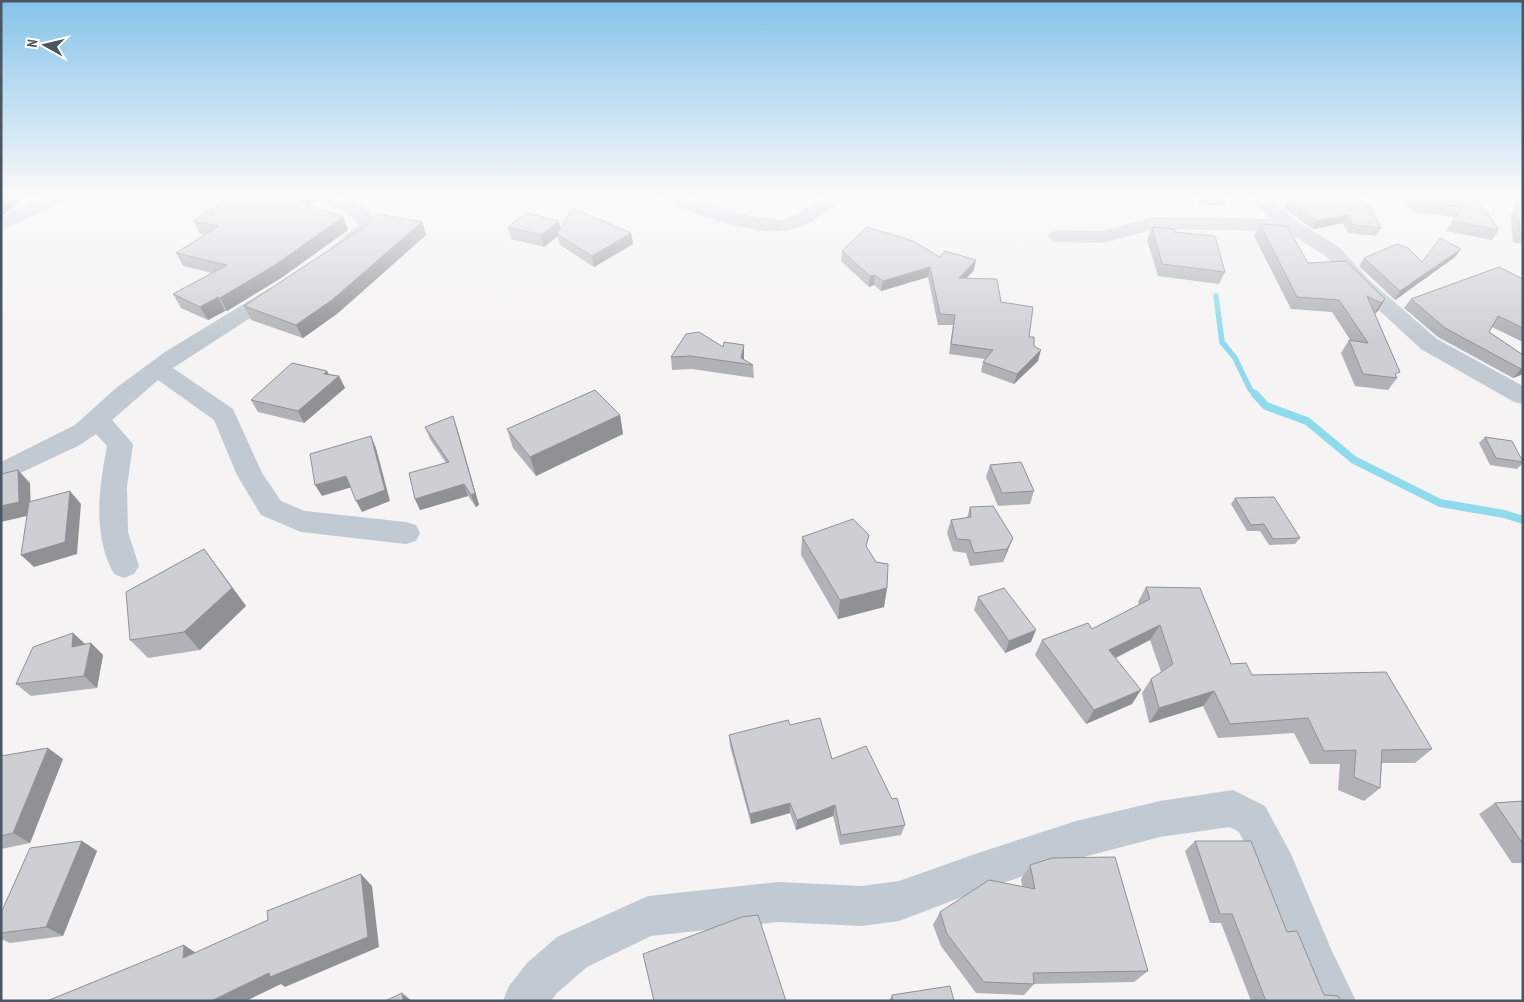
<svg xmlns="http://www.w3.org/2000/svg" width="1524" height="1002" font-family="'PT Sans Narrow',sans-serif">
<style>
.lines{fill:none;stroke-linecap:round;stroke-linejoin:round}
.stream-far1{stroke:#90daee;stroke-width:5.5}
.stream{stroke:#90daee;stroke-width:8}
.minor{fill:#c1cad2;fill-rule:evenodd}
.wall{fill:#b0b2b7}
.shaded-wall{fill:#909195}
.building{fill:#cdcfd5;stroke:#909195}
</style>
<rect width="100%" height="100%" fill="#f5f3f3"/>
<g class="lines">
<path class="stream-far1" d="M1216 296 1222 342 1235 358 1250 389 1256 395"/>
<path class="stream" d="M1255 394 1266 406 1307 421 1354 460 1440 503 1504 514 1523 520"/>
<g class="minor">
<path d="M40 198H65L62 202 1 230V217Z"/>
<path d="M316 198C341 198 367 199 378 226 368 239 351 256 334 252L331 248 358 225C353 211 331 207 319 202Z"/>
<path d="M658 198H688L750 216 782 220 798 214 821 198H842C838 205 830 209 824 213 812 222 799 229 783 231 748 235 695 212 661 202Z"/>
<path d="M1249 198H1270L1297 221 1340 248 1369 280 1437 339 1523 386V404L1514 402 1421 349 1355 288 1326 256 1286 231 1155 229 1103 243 1058 242 1051 240 1048 236 1051 232 1058 230 1102 231 1154 217 1272 219Z"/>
<path d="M1473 198H1523V207L1482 203 1476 202Z"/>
<path d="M277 286 284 288 288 292 284 296 173 368 233 409 262 473 281 501 305 511 406 522 416 525 420 533 416 541 406 544 301 532 261 515 237 475 214 420 158 380 112 420 133 444 127 487 128 532 139 566 134 574 124 578 114 574C92 534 99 488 107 446L96 434 80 445 1 482V462L75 425 116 388 165 352 270 288Z"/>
<path d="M1233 790 1265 806 1291 854 1331 949 1356 1001H1312L1295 964 1262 879 1239 832 1230 827 1160 837 1076 859 978 891 899 921 862 926 779 922 651 936 587 967 557 993 551 1001H503L509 986 527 963 557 937 648 896 779 882 862 886 899 881 978 853 1076 821 1160 801Z"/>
</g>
</g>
<g class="wall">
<path d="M1197 198H1227L1224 206 1199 204Z"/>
<path d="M1315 198 1381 228 1376 236 1348 233 1343 223 1313 229 1285 209 1289 200Z"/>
<path d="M1402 198H1476L1499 230 1492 240 1446 231 1455 217 1412 212Z"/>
<path d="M316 201 308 205 343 217 348 230 281 278 227 311H225L208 320 181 308 173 294 212 273 183 266 176 253 204 235 200 234 193 221Z"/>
<path d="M1517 205 1523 207V244L1513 242 1511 215Z"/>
<path d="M422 222 426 235 338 313 303 338 251 320 244 306Z"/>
<path d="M1260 224 1308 263 1385 299 1378 311 1375 314 1397 378 1388 390 1355 386 1341 353 1349 340 1351 341 1332 312 1291 309 1254 236Z"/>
<path d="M508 227 561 229 631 233 633 244 594 267 560 245 558 236 544 247 511 239Z"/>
<path d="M1152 227 1175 232 1225 272 1219 284 1158 276 1147 240Z"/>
<path d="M842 251 940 257 974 270 967 278 1001 302 1029 337 1034 346 1038 361 1014 384 981 372 983 362 985 359 949 354 953 325H938L928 277 881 291 874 285 869 287 841 261Z"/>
<path d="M1455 257 1395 300 1359 266 1364 258 1422 262Z"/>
<path d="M1523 279V342L1492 327 1489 332 1523 355V374L1513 378 1438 337 1404 308 1411 299Z"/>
<path d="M723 347 744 358V359L753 365 754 378 692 369 672 370 671 357Z"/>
<path d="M327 371 329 374 339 376 345 388 304 423 258 412 251 400Z"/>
<path d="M620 415 623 434 536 476 513 448 507 429Z"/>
<path d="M425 427 457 428 479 505 476 507 468 496 420 510 415 499 446 463 430 439Z"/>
<path d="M1485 437 1523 461V463L1517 469 1490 465 1479 443Z"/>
<path d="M990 465 1034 491 1030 504 998 506 986 477Z"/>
<path d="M1235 498 1300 538 1295 544 1269 545 1260 531H1247L1231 504Z"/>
<path d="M970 507 1008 550 1003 562 970 566 966 553 953 551 947 533 951 520 967 518Z"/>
<path d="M802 537 867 548 876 562 887 588 884 607 838 619 801 555Z"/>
<path d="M204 549 246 606 200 650 148 658 130 640Z"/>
<path d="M1146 587 1231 664 1252 675 1432 749 1415 763H1382L1380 788 1364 801 1338 790 1340 764H1310L1294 733 1218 738 1203 706 1149 723 1142 693 1151 679 1161 672 1150 640 1116 658 1132 704 1086 724 1035 655 1042 640 1092 629 1139 605 1138 602Z"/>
<path d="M978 597 1031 642 1005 653 974 610Z"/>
<path d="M73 633 85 644 91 643 103 655 97 688 31 696 16 684Z"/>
<path d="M790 725 832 759 905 825 901 835 840 845 833 816 796 830 790 813 751 824 730 746 729 735Z"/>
<path d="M1 756 63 759 30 843 1 849Z"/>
<path d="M1523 801V863H1512L1479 814 1495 803Z"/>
<path d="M82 841 97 851 63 936 10 943 1 939V913Z"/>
<path d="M1195 841 1287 932 1324 995 1341 1001H1251L1221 923H1210L1185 851Z"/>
<path d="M1030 865 1148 971 1134 982 1034 984 1024 995 976 993 941 946 933 925 940 912 1022 886 1021 879Z"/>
<path d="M892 995 954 1001H889Z"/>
</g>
<g class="shaded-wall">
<path d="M4 198H26L1 216V200Z"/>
<path d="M315 198 316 201 295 212 289 199Z"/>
<path d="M1348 215 1343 223 1313 229 1317 221Z"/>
<path d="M343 217 348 230 281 278 227 311 220 298Z"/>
<path d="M559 221 561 233 557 234 558 236 544 247 541 235Z"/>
<path d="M422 222 426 235 338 313 303 338 296 325Z"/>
<path d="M631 233 633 244 594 267 592 256Z"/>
<path d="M1461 249 1455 257 1395 300 1400 291Z"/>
<path d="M976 260 974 270 957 288 959 278Z"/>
<path d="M930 267 928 277 881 291 883 281Z"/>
<path d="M875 275 874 285 869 287 870 276Z"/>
<path d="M218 297 225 311 208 320 200 307Z"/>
<path d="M1385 299 1378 311 1373 315 1381 303Z"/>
<path d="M744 345V358L743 364 741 358Z"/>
<path d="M1041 350 1038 361 1014 384 1017 374Z"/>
<path d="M1523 368V374L1513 378 1521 369Z"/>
<path d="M327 371 332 382 339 376 345 388 304 423 298 411 324 374Z"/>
<path d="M620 415 623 434 536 476 530 457Z"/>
<path d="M453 416 457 428 479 505 476 507 471 495Z"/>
<path d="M371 436 376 448 390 501 362 512 356 501Z"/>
<path d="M18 470 30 483 31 515 1 522V506Z"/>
<path d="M346 476 352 487 322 496 315 485Z"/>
<path d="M464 484 468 496 420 510 415 499Z"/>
<path d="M70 491 81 504 77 554 34 567 21 555Z"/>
<path d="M1013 538 1003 562 1007 549Z"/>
<path d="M204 549 246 606 200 650 184 632Z"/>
<path d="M887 588 884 607 838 619 840 600Z"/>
<path d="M1160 625 1150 640 1101 665 1109 650Z"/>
<path d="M1036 630 1031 642 1005 653 1009 641Z"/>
<path d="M73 633 86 645 72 647Z"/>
<path d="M91 643 103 655 97 688 84 676Z"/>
<path d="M1141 690 1132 704 1086 724 1094 710Z"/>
<path d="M1214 691 1203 706 1149 723 1159 708Z"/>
<path d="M48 748 63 759 30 843 13 833Z"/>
<path d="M790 803V813L751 824 750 814Z"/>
<path d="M835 805 833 816 796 830 797 820Z"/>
<path d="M82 841 97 851 63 936 46 927Z"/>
<path d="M361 874 372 886 379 947 285 987 281 984 246 1001H211Z"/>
<path d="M184 945 201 956 183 958Z"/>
<path d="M402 993 412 1001H403Z"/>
</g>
<g class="building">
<path d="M228 198H290L343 217 275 265 220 298 218 297 200 307 173 294 227 265 176 253 219 226 193 221Z"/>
<path d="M1315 198H1360L1371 209 1381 228 1353 225 1348 215 1317 221 1289 200Z"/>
<path d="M1415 198H1476L1499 230 1452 221 1463 207 1418 202Z"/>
<path d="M1517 205 1523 207V233H1520Z"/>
<path d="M573 208 631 233 592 256 557 234Z"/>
<path d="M527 213 559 221 541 235 508 227Z"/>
<path d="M377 214 422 222 332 300 296 325 244 306 364 227Z"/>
<path d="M1260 224 1287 226 1308 263 1346 261 1385 299 1381 303 1367 296 1400 372 1395 374 1397 378 1363 374 1349 340 1368 343 1339 300 1297 297Z"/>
<path d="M867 227 913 241 940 257 945 251 976 260 959 278 997 279 1001 302 1033 307 1029 337H1034V346L1041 350 1017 374 983 362 993 350 951 344 955 315 940 314 930 267 883 281 875 275 870 276 842 251Z"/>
<path d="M1152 227 1174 229 1175 232 1215 236 1225 272 1162 264Z"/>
<path d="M1440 238 1461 249 1400 291 1364 258 1397 244 1408 248 1422 262Z"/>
<path d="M1499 267 1523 279V328L1498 316 1489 332 1523 355V368L1521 369 1445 328 1411 299Z"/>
<path d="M699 332 723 347 724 342 744 345 741 358 753 365 691 356 671 357 686 334Z"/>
<path d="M292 363 327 371 324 374 339 376 298 411 251 400Z"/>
<path d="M595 390 620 415 530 457 507 429Z"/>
<path d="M453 416 475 493 471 495 464 484 415 499 409 473 449 462 425 427Z"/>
<path d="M371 436 385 490 356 501 346 476 315 485 310 454Z"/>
<path d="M1485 437 1512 441 1523 462 1496 458Z"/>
<path d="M1021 462 1034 491 1002 493 990 465Z"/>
<path d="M18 470 19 502 1 506V474Z"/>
<path d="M70 491 65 542 21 555 29 502Z"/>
<path d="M1274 497 1300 538 1273 539 1264 524 1251 525 1235 498Z"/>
<path d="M993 506 1013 538 1007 549 974 553 970 540 957 539 951 520 971 517 970 507Z"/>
<path d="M853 519 869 535 866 546 876 562 888 564 887 588 840 600 802 537Z"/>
<path d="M204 549 232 588 184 632 130 640 126 592Z"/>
<path d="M1146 587 1200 588 1231 664 1246 663 1252 675 1386 672 1432 749 1382 750 1380 788 1354 777 1356 750 1324 751 1308 718 1230 724 1214 691 1159 708 1151 679 1173 664 1160 625 1109 650 1141 690 1094 710 1042 640 1088 623 1092 629 1150 599Z"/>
<path d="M1004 588 1036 630 1009 641 978 597Z"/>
<path d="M73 633 72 647 91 643 84 676 16 684 33 647Z"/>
<path d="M820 718 832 759 866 746 892 799 897 798 905 825 841 835 835 805 797 820 790 803 750 814 729 735 788 720 790 725Z"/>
<path d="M48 748 13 833 1 836V756Z"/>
<path d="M1523 801V844L1495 803Z"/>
<path d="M82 841 46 927 1 933V913L30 848Z"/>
<path d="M1195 841H1251L1287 932 1297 931 1324 995 1338 996 1341 1001H1266L1232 914H1220Z"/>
<path d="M1115 857 1148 971 1033 973 1034 984 984 982 947 934 940 912 989 880 1035 889 1030 865 1052 858Z"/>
<path d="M361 874 368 937 270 977 269 973 211 1001H47L184 945 183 958 268 920 267 911Z"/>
<path d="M758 915 786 1001H654L643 954 742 917Z"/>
<path d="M950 986 954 1001H893L892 995Z"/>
<path d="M402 993 403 1001H385Z"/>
</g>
<linearGradient id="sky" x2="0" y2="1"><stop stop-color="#85c3ea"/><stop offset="0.58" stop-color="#fafafa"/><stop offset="1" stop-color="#fafafa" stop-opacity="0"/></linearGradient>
<rect width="1524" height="339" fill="url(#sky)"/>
<rect width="1524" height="1002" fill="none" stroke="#4a5661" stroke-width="5"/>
<g transform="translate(45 45) rotate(278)" stroke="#ffffff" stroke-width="4" paint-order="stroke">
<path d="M0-4L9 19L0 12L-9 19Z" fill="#4a5661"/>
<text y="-8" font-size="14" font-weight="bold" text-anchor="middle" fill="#4a5661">N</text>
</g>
</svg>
